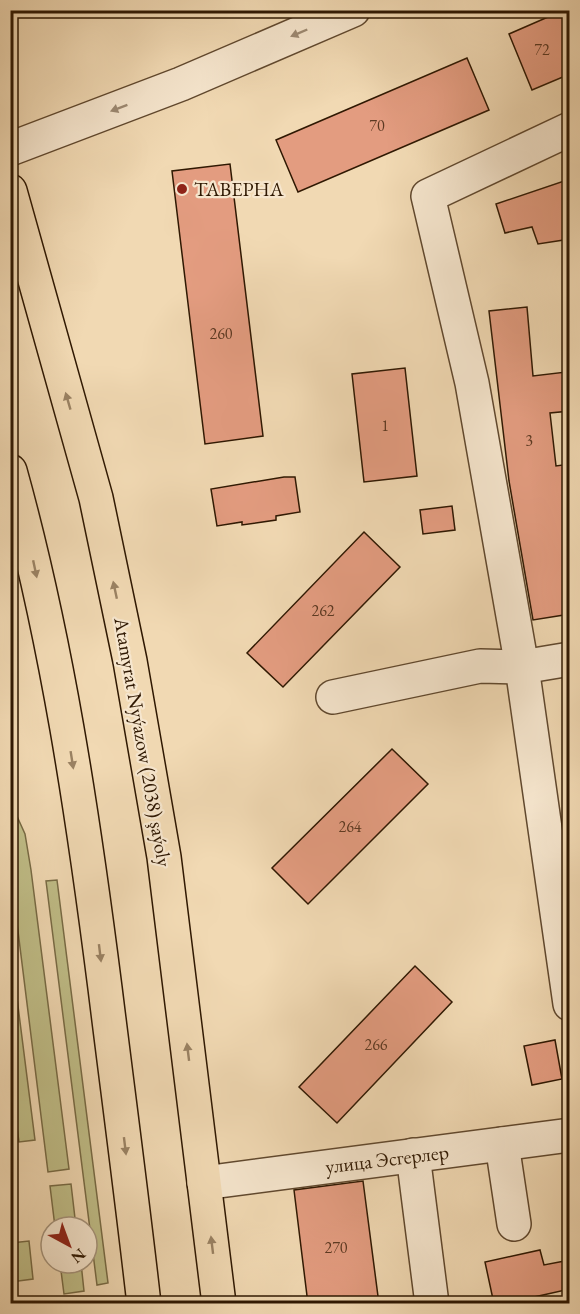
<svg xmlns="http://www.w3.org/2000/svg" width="580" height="1314" font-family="'EB Garamond',serif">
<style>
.green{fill:#c0be88;stroke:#786b45;stroke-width:1.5}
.building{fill:#e39c80;stroke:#2f1802;stroke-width:1.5}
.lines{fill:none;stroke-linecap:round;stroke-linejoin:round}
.minor-casing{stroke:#60482e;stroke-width:36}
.major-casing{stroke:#2f1802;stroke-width:36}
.minor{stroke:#f6e6ce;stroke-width:33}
.major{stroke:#f1d9b3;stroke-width:33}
.oneway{fill:#9c8972}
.oneway2{fill:#9a8263}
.poi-dot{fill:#8f2418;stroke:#f6e6ce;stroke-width:2}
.labels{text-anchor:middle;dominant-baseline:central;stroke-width:4.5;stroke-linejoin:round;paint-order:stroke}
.number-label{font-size:16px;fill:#5c3922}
.poi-label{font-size:20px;fill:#2f1802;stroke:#f6e6ce;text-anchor:start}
.street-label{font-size:20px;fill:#2f1802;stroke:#f6e6ce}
</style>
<rect width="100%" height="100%" fill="#f1d9b3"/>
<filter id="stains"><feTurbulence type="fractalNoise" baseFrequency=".00333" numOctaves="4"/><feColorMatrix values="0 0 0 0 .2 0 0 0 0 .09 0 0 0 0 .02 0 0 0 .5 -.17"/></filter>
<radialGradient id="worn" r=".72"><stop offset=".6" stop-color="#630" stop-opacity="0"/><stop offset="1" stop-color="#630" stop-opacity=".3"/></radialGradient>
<g class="green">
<path d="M11 803 25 834 31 870 69 1169 48 1172 11 875Z"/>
<path d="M57 880 108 1283 97 1285 46 881Z"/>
<path d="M10 943 35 1140 19 1142 10 1076Z"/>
<path d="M71 1184 76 1227H55L50 1186Z"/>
<path d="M29 1241 33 1279 11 1282V1243Z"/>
<path d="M60 1263H81L84 1291 64 1294Z"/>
</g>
<g class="building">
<path d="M564 10H570V74L532 90 509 34Z"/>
<path d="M467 58 489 110 298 192 276 140Z"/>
<path d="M230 164 263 436 205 444 172 171Z"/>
<path d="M570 179V239L538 244 532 227 505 233 496 204Z"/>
<path d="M527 307 533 376 566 372 567 381H570V411L550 413 556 466 570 464V614L533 620 509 481 489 311Z"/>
<path d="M405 368 417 476 364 482 352 374Z"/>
<path d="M284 477H295L300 512 276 516V520L242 525V522L217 526 211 489Z"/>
<path d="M452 506 455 530 423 534 420 510Z"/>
<path d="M364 532 400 567 283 687 247 653Z"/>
<path d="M392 749 428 784 308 904 272 868Z"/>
<path d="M415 966 452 1002 337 1123 299 1087Z"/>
<path d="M555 1040 562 1079 532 1085 524 1046Z"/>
<path d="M363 1181 379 1304H308L294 1190Z"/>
<path d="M540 1250 544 1265 570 1260V1289L503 1304H494L485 1262Z"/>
</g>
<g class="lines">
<defs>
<g id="minor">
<path d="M570 129 428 196 472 383 522 667 570 1004"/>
<path d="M10 149 181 84 353 10"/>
<path d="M333 697 480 666 522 667 570 659"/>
<path d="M502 1144 514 1224"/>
<path d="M413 1155 432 1304"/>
<path d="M204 1183 570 1135"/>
</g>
<g id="major">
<path d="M10 191 96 498 130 661 164 857 219 1304"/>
<path d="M10 471C57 640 83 815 105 988 118 1093 132 1198 144 1304"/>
</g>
</defs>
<use href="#minor" class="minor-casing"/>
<use href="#major" class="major-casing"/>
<use href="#minor" class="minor"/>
<use href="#major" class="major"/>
</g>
<defs><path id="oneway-solid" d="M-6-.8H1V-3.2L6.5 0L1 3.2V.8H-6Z" transform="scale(1.5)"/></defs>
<g class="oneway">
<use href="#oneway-solid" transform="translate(299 33) rotate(157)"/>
<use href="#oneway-solid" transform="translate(119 108) rotate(159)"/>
</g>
<g class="oneway2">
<use href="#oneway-solid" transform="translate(68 401) rotate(-106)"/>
<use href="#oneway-solid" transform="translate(35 569) rotate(78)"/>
<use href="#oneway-solid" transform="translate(115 590) rotate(-102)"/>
<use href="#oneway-solid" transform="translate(72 760) rotate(81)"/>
<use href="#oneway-solid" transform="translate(100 953) rotate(83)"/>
<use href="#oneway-solid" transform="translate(188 1052) rotate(-97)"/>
<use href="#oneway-solid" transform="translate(125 1146) rotate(83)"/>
<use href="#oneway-solid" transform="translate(212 1245) rotate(-97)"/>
</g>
<circle class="poi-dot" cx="182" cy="189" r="6"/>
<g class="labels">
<g class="number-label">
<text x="542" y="49">72</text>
<text x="377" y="125">70</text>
<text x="221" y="333">260</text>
<text x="385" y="425">1</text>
<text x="529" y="440">3</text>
<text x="323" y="610">262</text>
<text x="350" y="826">264</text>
<text x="376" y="1044">266</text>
<text x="336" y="1247">270</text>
</g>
<g class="poi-label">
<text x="194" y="189">ТАВЕРНА</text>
</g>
<g class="street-label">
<text transform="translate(143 742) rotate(80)">Atamyrat Nyýazow (2038) şaýoly</text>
<text transform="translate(387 1159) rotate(-7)">улица Эсгерлер</text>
</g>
</g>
<rect width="580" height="1314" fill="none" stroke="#f1d9b3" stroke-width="36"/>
<rect x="12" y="12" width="556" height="1290" fill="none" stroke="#2f1802" stroke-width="3"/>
<rect x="18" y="18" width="544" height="1278" fill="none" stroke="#2f1802" stroke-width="1.5"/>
<g transform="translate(69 1245) rotate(139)"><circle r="28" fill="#f6e6ce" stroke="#a6947c" stroke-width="1.5"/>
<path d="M0-4.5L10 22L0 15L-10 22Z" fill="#8f2418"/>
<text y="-9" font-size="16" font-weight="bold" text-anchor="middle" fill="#2f1802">N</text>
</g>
<rect width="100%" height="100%" filter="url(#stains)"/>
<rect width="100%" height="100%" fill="url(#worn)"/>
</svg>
